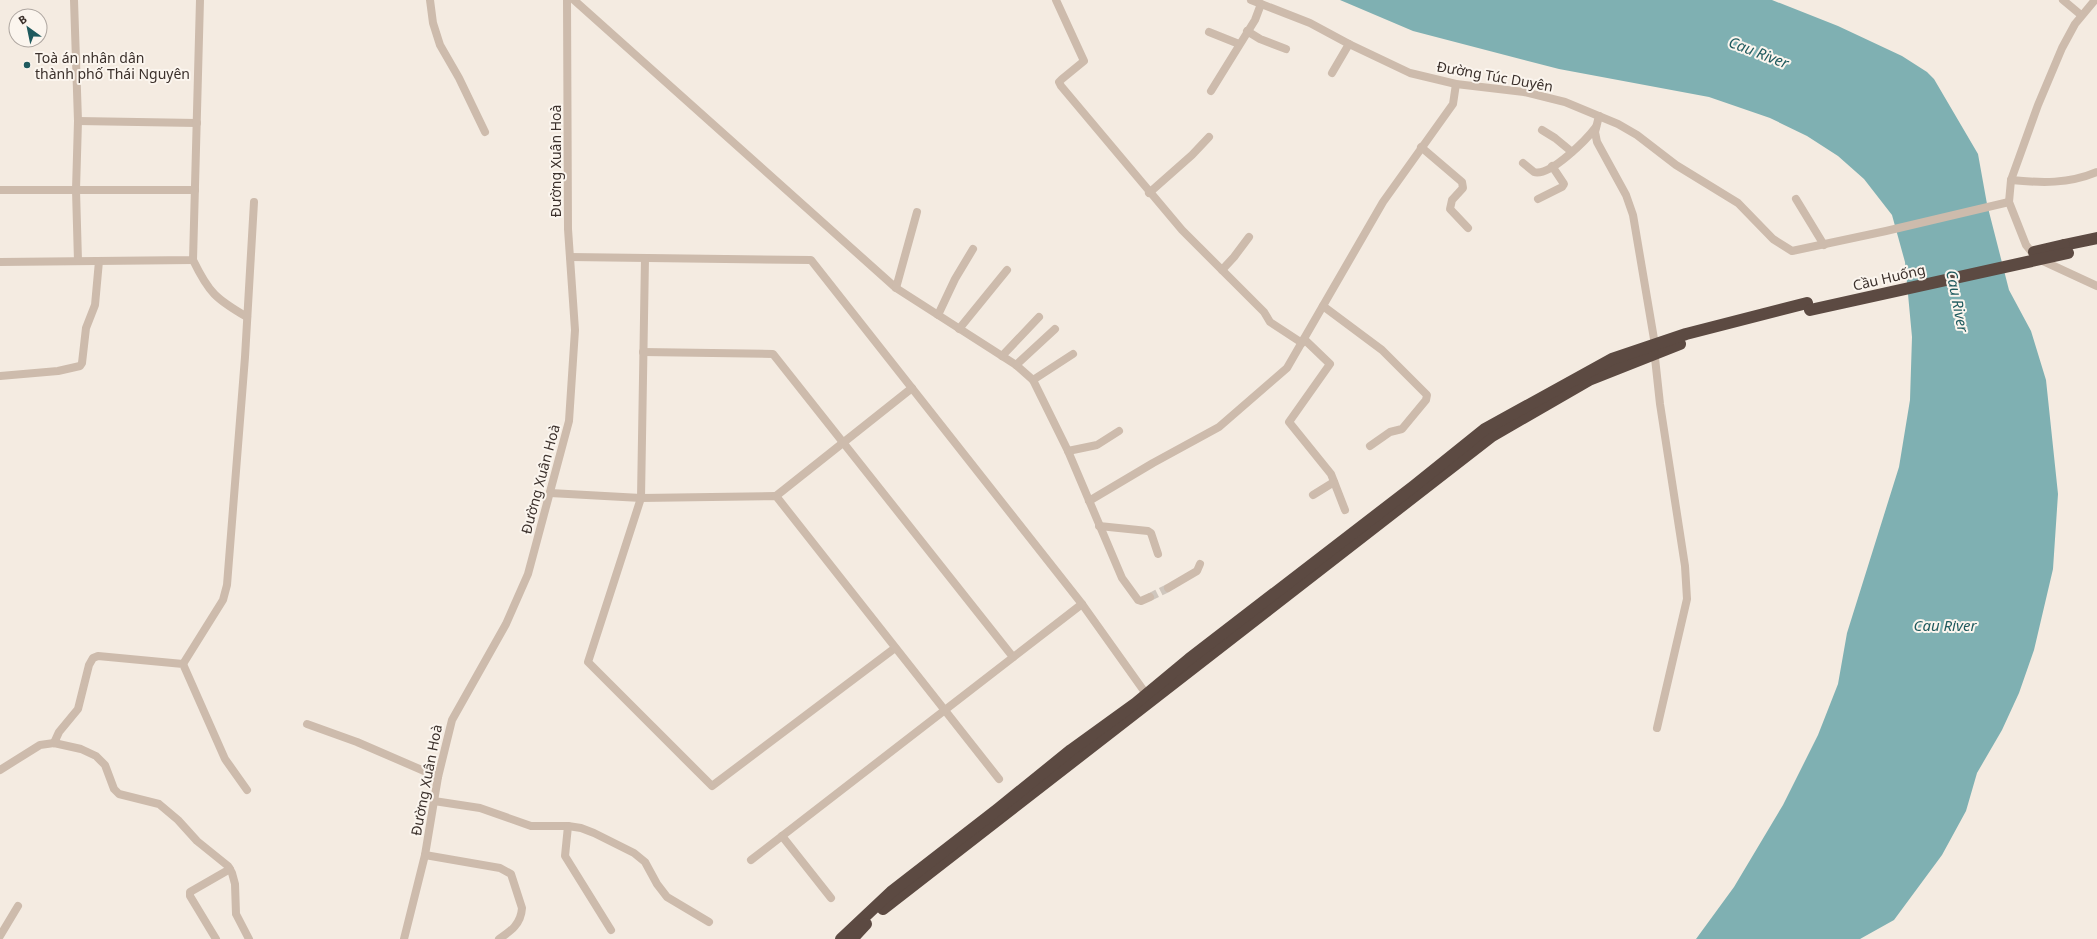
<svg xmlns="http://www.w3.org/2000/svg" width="2097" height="939" font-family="'Noto Sans',sans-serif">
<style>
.water{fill:#7fb0b2}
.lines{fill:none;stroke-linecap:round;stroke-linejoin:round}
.minor-tunnel{stroke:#cfc6bd;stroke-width:8;stroke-dasharray:8 4;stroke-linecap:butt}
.minor{stroke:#cdbbac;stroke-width:8}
.highway{stroke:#5c4a42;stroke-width:12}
.highway-bridge{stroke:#5c4a42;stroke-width:12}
.poi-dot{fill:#1f5a5e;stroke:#fbf5ee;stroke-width:1.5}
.labels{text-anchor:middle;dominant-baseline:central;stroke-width:4;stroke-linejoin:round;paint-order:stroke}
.poi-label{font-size:14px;fill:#3b302b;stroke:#fbf5ee;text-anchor:start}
.street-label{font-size:14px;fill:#3b302b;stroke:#fbf5ee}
.water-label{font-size:15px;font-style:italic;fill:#1f5a5e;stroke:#fbf5ee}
</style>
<rect width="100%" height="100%" fill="#f4ebe1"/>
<path class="water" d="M1340 0H1772L1838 26 1902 56 1927 72 1934 79 1978 154 1987 204 2009 290 2031 331 2046 380 2058 494 2053 569 2034 650 2019 693 2002 730 1977 773 1966 811 1942 855 1894 920 1860 939H1696L1734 887 1783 805 1818 735 1838 684 1847 633 1899 467 1910 400 1912 337 1905 262 1892 215 1864 179 1838 156 1807 136 1770 118 1709 97 1559 69 1413 31Z"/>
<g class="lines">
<path class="minor-tunnel" d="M1150 597 1168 588"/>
<g class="minor">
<path d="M74 0 78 121 76 190 78 261"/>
<path d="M430 0 433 23 440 45 459 78 485 132"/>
<path d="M574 0 896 288 1016 365 1033 380 1068 451 1122 578 1138 600 1141 601 1150 597"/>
<path d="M1056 0 1084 61 1062 79 1059 82 1061 86 1182 230 1264 312 1270 322 1302 343"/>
<path d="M1251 0 1310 23 1349 44 1410 73 1456 84 1524 92 1565 102 1618 124 1637 135 1676 165 1738 203 1773 239 1792 251 1886 231 2009 202"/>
<path d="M2063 0 2081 15"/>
<path d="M2095 0 2075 24 2062 48 2038 105 2011 180 2009 202 2026 245 2034 255 2043 261 2097 286"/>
<path d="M1247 31 1260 39 1286 49"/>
<path d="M1209 32 1239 44"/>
<path d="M1332 73 1349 44"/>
<path d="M1211 91 1255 20 1261 4"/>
<path d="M1599 116 1595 132 1597 142 1626 195 1633 215 1654 339"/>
<path d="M78 121 197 123"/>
<path d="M1542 130 1555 138 1572 152"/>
<path d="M1421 147 1462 182 1463 188 1452 200 1450 209 1468 228"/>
<path d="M1523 163 1534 172C1550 177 1587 139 1596 127"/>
<path d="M2011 180C2041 183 2069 184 2097 172"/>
<path d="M0 190H195"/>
<path d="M1149 193 1192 155 1209 137"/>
<path d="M1538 199 1562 187 1564 184 1552 166"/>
<path d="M1796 199 1824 245"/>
<path d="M570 257 811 260 1082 604 1149 698"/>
<path d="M645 258 641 498 588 662 712 786 895 648"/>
<path d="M193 260C209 293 216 299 247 317"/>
<path d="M0 262 193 260 200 0"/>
<path d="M1222 270 1234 257 1249 237"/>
<path d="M896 288 917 212"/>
<path d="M1323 306 1382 350 1427 395 1426 400 1402 429 1390 432 1370 446"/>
<path d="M938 315 955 279 973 249"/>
<path d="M959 329 1007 270"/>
<path d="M1304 339 1330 364 1289 422 1331 474 1345 510"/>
<path d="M643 352 773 354 1013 657"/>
<path d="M1002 356 1039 317"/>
<path d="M1655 358 1660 404 1685 566 1687 599 1657 728"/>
<path d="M1016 365 1055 329"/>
<path d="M0 376 58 371 80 366 82 363 86 328 95 305 99 261"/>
<path d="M1033 380 1073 354"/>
<path d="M1068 451 1097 445 1119 431"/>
<path d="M550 493 641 498 776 496 999 779"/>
<path d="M1313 495 1334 482"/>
<path d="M776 496 912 388"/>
<path d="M1089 501 1153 463 1219 427 1287 368 1383 202 1453 104 1456 84"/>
<path d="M1099 526 1148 531 1151 533 1158 554"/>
<path d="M1168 588 1197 571 1200 564"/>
<path d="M183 664 223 600 227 585 245 357 254 202"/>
<path d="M307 724 357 742 438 777"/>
<path d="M54 743 59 732 78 709 89 665 93 658 98 656 183 664 225 759 247 790"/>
<path d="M0 770 40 745 54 743 81 749 96 756 105 765 114 789 119 794 159 804 178 820 197 841 228 866 232 873 235 884 236 914 249 939"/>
<path d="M434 801 480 808 531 826H568L581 828 594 833 634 853 645 862 657 884 667 897 709 922"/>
<path d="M568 826 565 856 611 930"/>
<path d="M782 836 831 898"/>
<path d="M425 855 500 868 511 874 522 908C521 924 511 931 499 939"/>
<path d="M751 860 1082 604"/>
<path d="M0 936 18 906"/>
<path d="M216 939 190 896V892L230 869"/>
<path d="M404 939 425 855 438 777 452 720 506 624 528 574 569 421 575 330 568 229 567 0"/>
</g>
<g class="highway">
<path d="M2064 245 2097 238"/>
<path d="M883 909 1492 436 1589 380 1680 344"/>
<path d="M841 939 891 892 998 809 1071 750 1136 703 1189 659 1414 486 1485 429 1612 359 1686 334 1807 303"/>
<path d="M852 939 866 924"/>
</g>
<g class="highway-bridge">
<path d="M2034 252 2064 245"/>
<path d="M1810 310 2068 253"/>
</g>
</g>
<circle class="poi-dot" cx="27" cy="65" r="4"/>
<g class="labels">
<g class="poi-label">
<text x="35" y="57">Toà án nhân dân<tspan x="35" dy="16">thành phố Thái Nguyên</tspan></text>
</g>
<g class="street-label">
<text transform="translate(1495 76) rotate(10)">Đường Túc Duyên</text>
<text transform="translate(555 161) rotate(-90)">Đường Xuân Hoà</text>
<text transform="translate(1889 277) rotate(-13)">Cầu Huống</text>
<text transform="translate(540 479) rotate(-75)">Đường Xuân Hoà</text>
<text transform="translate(426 780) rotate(-79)">Đường Xuân Hoà</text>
</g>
<g class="water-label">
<text transform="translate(1759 52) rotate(21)">Cau River</text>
<text transform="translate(1958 301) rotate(79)">Cau River</text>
<text x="1945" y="625">Cau River</text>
</g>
</g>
<g transform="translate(28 28) rotate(327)"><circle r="19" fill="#fbf5ee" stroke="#aea6a0"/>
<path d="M0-3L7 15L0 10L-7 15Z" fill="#1f5a5e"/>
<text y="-6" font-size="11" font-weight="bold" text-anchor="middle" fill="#3b302b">B</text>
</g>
</svg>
